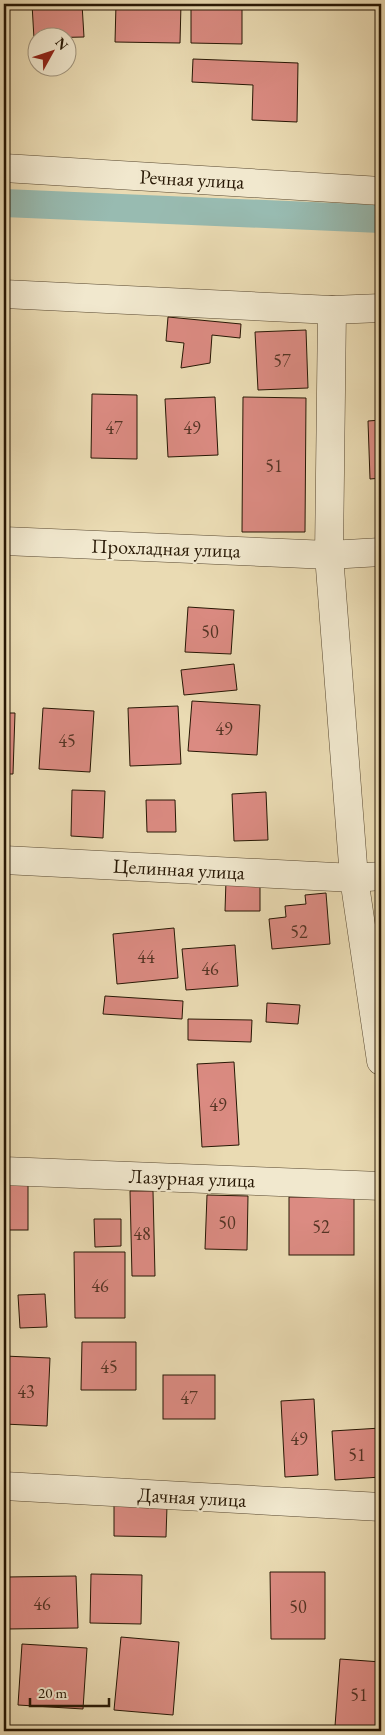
<svg xmlns="http://www.w3.org/2000/svg" width="385" height="1735" font-family="'EB Garamond',serif">
<style>
.lines{fill:none;stroke-linecap:round;stroke-linejoin:round}
.canal{stroke:#98bbb1;stroke-width:28}
.building{fill:#db8b82;stroke:#271704}
.minor-casing{stroke:#584830;stroke-width:29}
.minor{stroke:#f1e8ce;stroke-width:28}
.labels{text-anchor:middle;dominant-baseline:central;stroke-width:4.5;stroke-linejoin:round;paint-order:stroke}
.number-label{font-size:18px;fill:#543424}
.street-label{font-size:20px;fill:#271704;stroke:#f1e8ce}
</style>
<rect width="100%" height="100%" fill="#eadbb3"/>
<filter id="stains"><feTurbulence type="fractalNoise" baseFrequency=".004" numOctaves="4"/><feColorMatrix values="0 0 0 0 .2 0 0 0 0 .09 0 0 0 0 .02 0 0 0 .5 -.17"/></filter>
<radialGradient id="worn" r=".72"><stop offset=".6" stop-color="#630" stop-opacity="0"/><stop offset="1" stop-color="#630" stop-opacity=".3"/></radialGradient>
<g class="lines">
<path class="canal" d="M4 203 381 219"/>
</g>
<g class="building">
<path d="M32 4H82L84 37 38 38V39H34Z"/>
<path d="M116 4H181L180 43 115 42Z"/>
<path d="M191 4H242V44L191 43Z"/>
<path d="M193 59 298 63 297 122 252 120 253 85 192 82Z"/>
<path d="M168 317 241 324 240 338 212 335 210 363 181 368 184 343 166 341Z"/>
<path d="M306 330 308 388 258 390 255 332Z"/>
<path d="M92 394 137 395V459L91 458Z"/>
<path d="M215 397 218 455 168 457 165 399Z"/>
<path d="M243 397 306 398 305 532H242Z"/>
<path d="M381 420V478L370 479 368 421Z"/>
<path d="M188 607 234 610 231 654 185 652Z"/>
<path d="M234 664 237 690 184 695 181 670Z"/>
<path d="M192 701 260 705 257 755 188 751Z"/>
<path d="M178 706 181 764 130 766 128 708Z"/>
<path d="M43 708 94 711 90 772 39 769Z"/>
<path d="M4 713H15L13 774H4Z"/>
<path d="M72 790 105 791 103 838 71 836Z"/>
<path d="M266 792 268 840 234 841 232 794Z"/>
<path d="M146 800H175L176 832H147Z"/>
<path d="M226 880 260 881V911H225Z"/>
<path d="M326 893 330 944 272 949 269 919 286 917 285 906 306 904 305 895Z"/>
<path d="M174 928 178 978 117 984 113 934Z"/>
<path d="M235 945 238 986 186 990 182 949Z"/>
<path d="M105 996 183 1001 182 1019 103 1014Z"/>
<path d="M267 1003 300 1005 298 1024 266 1022Z"/>
<path d="M188 1019 252 1020 251 1042 188 1040Z"/>
<path d="M234 1062 239 1145 202 1147 197 1064Z"/>
<rect x="4" y="1183" width="24" height="47"/>
<path d="M130 1191H153L155 1276H132Z"/>
<path d="M207 1195 248 1196 247 1250 205 1249Z"/>
<rect x="289" y="1197" width="65" height="58"/>
<path d="M94 1219H121V1246L95 1247Z"/>
<path d="M74 1252H125V1318H75Z"/>
<path d="M45 1294 47 1327 20 1328 18 1295Z"/>
<path d="M82 1342H136V1390H81Z"/>
<path d="M4 1356 50 1358 47 1426 4 1424Z"/>
<rect x="163" y="1375" width="52" height="44"/>
<path d="M314 1399 318 1475 285 1477 281 1401Z"/>
<path d="M381 1428V1477L335 1480 332 1431Z"/>
<path d="M114 1505 167 1506 166 1537 114 1536Z"/>
<path d="M270 1572H325V1639H271Z"/>
<path d="M91 1574 142 1575 141 1624 90 1623Z"/>
<path d="M76 1576 78 1628 8 1629 7 1577Z"/>
<path d="M121 1637 179 1642 173 1715 114 1710Z"/>
<path d="M22 1644 87 1648 83 1709 18 1705Z"/>
<path d="M340 1659 381 1662V1729L335 1726Z"/>
</g>
<g class="lines">
<defs>
<g id="minor">
<path d="M4 168 381 191"/>
<path d="M4 294 332 310 381 308"/>
<path d="M332 310 329 555 354 878 381 1061"/>
<path d="M4 541 329 555 381 552"/>
<path d="M4 860 354 878 381 876"/>
<path d="M4 1171 381 1186"/>
<path d="M4 1486 381 1507"/>
</g>
</defs>
<use href="#minor" class="minor-casing"/>
<use href="#minor" class="minor"/>
</g>
<g class="labels">
<g class="number-label">
<text x="282" y="360">57</text>
<text x="114" y="427">47</text>
<text x="192" y="427">49</text>
<text x="274" y="465">51</text>
<text x="210" y="631">50</text>
<text x="224" y="728">49</text>
<text x="67" y="740">45</text>
<text x="299" y="931">52</text>
<text x="146" y="956">44</text>
<text x="210" y="968">46</text>
<text x="218" y="1104">49</text>
<text x="227" y="1222">50</text>
<text x="321" y="1226">52</text>
<text x="142" y="1233">48</text>
<text x="100" y="1285">46</text>
<text x="109" y="1366">45</text>
<text x="26" y="1391">43</text>
<text x="189" y="1397">47</text>
<text x="299" y="1438">49</text>
<text x="357" y="1454">51</text>
<text x="42" y="1603">46</text>
<text x="298" y="1606">50</text>
<text x="359" y="1694">51</text>
</g>
<g class="street-label">
<text transform="translate(192 179) rotate(3)">Речная улица</text>
<text transform="translate(166 548) rotate(2)">Прохладная улица</text>
<text transform="translate(179 869) rotate(3)">Целинная улица</text>
<text transform="translate(192 1178) rotate(2)">Лазурная улица</text>
<text transform="translate(192 1497) rotate(3)">Дачная улица</text>
</g>
</g>
<rect width="385" height="1735" fill="none" stroke="#eadbb3" stroke-width="20"/>
<rect x="5" y="5" width="375" height="1725" fill="none" stroke="#271704" stroke-width="2.5"/>
<rect x="10" y="10" width="365" height="1715" fill="none" stroke="#271704"/>
<g transform="translate(52 52) rotate(50)"><circle r="24" fill="#f1e8ce" stroke="#a0947d"/>
<path d="M0-4L9 19L0 12L-9 19Z" fill="#8f2418"/>
<text y="-8" font-size="14" font-weight="bold" text-anchor="middle" fill="#271704">N</text>
</g>
<path d="M30 1698v8h79v-8" fill="none" stroke="#271704" stroke-width="2.5"/>
<text x="38" y="1698" font-size="15" fill="#271704" stroke="#f1e8ce" stroke-width="4" paint-order="stroke">20 m</text>
<rect width="100%" height="100%" filter="url(#stains)"/>
<rect width="100%" height="100%" fill="url(#worn)"/>
</svg>
